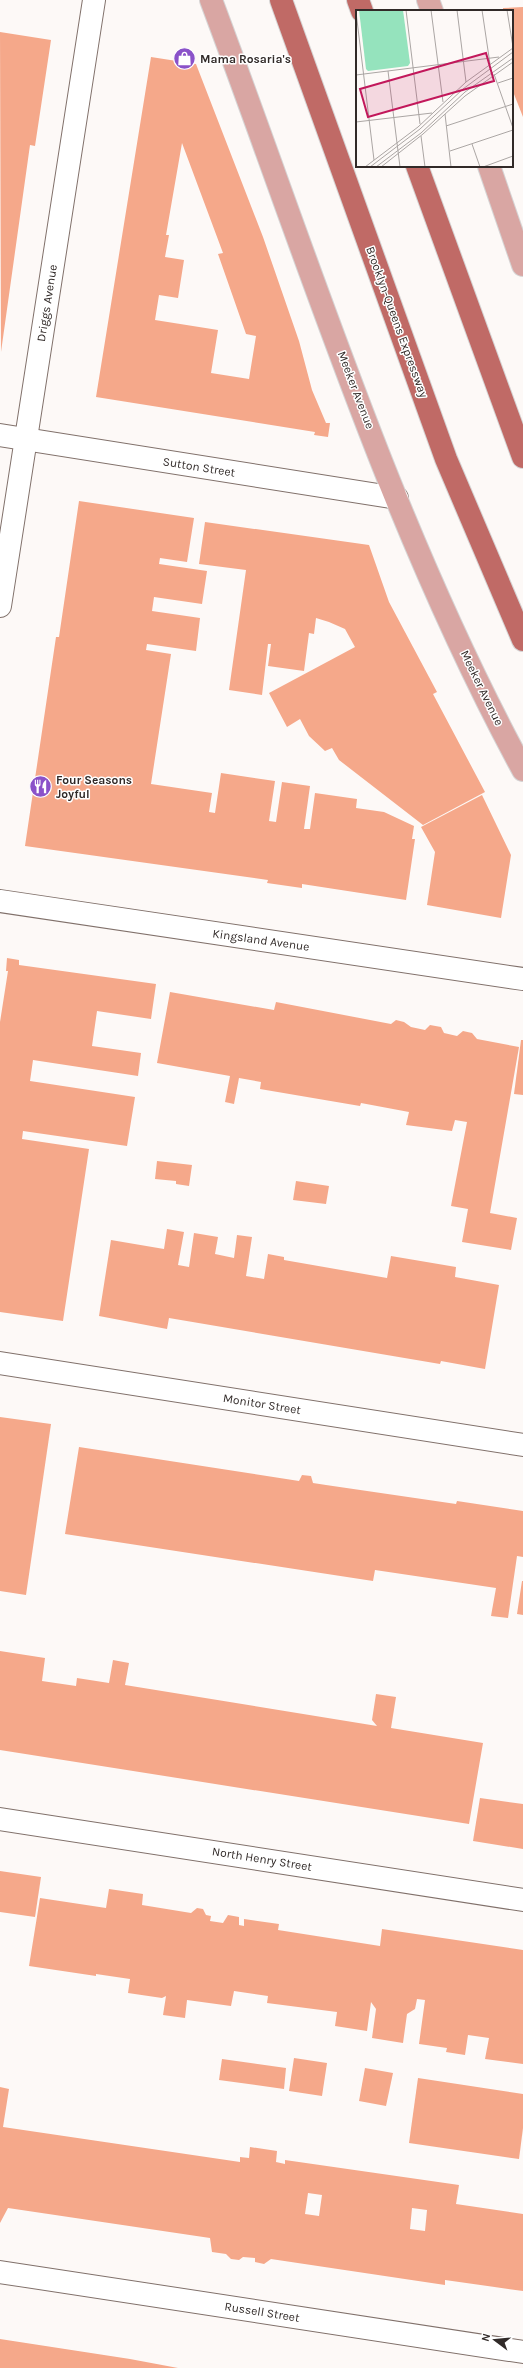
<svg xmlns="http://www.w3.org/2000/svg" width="523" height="2368" font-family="Karla,sans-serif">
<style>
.building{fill:#f5a88a;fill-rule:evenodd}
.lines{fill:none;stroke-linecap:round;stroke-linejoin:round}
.minor-casing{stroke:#81716b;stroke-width:24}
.major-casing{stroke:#d6d4d4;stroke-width:24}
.highway-casing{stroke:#d6d4d4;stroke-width:24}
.minor{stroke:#fff;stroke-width:22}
.major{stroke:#d9a6a3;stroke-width:22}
.highway{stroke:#c06a66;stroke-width:22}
.labels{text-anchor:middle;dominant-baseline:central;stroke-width:3;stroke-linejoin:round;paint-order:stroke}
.poi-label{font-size:12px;font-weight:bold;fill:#312a28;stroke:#fff;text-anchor:start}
.street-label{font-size:12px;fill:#312a28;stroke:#fff}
.inset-road{fill:none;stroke:#aba6a4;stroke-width:1}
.view{fill:#c2185b;fill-opacity:0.15;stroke:#c2185b;stroke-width:2}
.inset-edge{fill:none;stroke:#312a28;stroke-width:2}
</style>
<rect width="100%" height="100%" fill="#fdf9f7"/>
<g class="building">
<path d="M523 7V117L512 89V11H503V8Z"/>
<path d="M0 32 51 40 35 146 30 145 1 352Z"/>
<path d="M151 57 196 64 263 237 299 341 312 390 326 423H330L328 437 314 435 315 432 96 397ZM182 143 223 253 218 254 246 334 256 336 249 379 211 373 218 330 155 320 159 295 178 298 184 260 165 257 169 235H166Z"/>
<path d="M79 501 194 518 187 562 160 558 159 564 207 571 202 604 154 597 152 611 200 618 196 651 147 644 146 650 171 654 151 784 212 793 209 812 215 813 221 773 275 781 269 821 276 822 282 782 310 786 304 829H310L315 793 357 799 356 808 384 812 414 826 412 839H415L406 900 302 884V888L267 883 268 880 25 846 56 637H59Z"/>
<path d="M205 522 369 545 389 602 437 692 433 694 485 792 423 825 339 760 332 748 325 751 309 736 300 719 287 727 269 693 355 647 345 629 329 622 316 618 314 634 309 633 304 671 268 666 271 644H268L262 695 229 690 246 570 199 564Z"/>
<path d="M482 795 511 855 501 918 427 905 435 852 421 827Z"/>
<path d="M7 958 19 960V965L156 984 151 1019 97 1011 92 1046 141 1053 138 1076 33 1060 30 1081 135 1097 127 1146 23 1131 22 1139 89 1149 63 1321 0 1312V1022L8 971H6Z"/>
<path d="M170 992 274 1010 276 1002 391 1024 396 1020 404 1022 411 1027 425 1030 430 1025 441 1027 444 1033 457 1036 463 1031 472 1033 477 1039 519 1047 490 1213 517 1218 511 1250 462 1242 468 1209 451 1206 467 1122 455 1120 452 1131 406 1125 409 1112 361 1103 360 1106 260 1089 261 1082 239 1078 234 1104 225 1102 230 1076 157 1063Z"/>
<path d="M521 1040H523V1095L514 1094Z"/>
<path d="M157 1161 192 1165 189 1186 176 1184V1181L155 1179Z"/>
<path d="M296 1181 329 1186 326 1204 293 1200Z"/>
<path d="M167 1229 184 1232 178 1265 189 1267 194 1233 218 1237 215 1254 234 1258 237 1235 252 1237 246 1276 264 1279 268 1254 284 1257V1260L387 1278 391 1256 456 1267 455 1277 499 1285 485 1369 441 1361 440 1364 169 1318 167 1329 99 1316 111 1240 164 1249Z"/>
<path d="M0 1417 51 1424 26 1595 0 1591Z"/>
<path d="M79 1447 299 1481 302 1475 311 1476 313 1483 326 1485 456 1504 457 1501 523 1511V1557L517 1556 508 1618 491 1616 496 1588 375 1570 373 1581 65 1534Z"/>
<path d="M522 1581H523V1615L517 1614Z"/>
<path d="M0 1651 45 1658 42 1681 76 1686 77 1678 109 1683 113 1660 129 1663 125 1685 377 1726 372 1720 376 1694 396 1697 391 1728 483 1743 469 1824 0 1750Z"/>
<path d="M480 1798 523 1804V1849L473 1841Z"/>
<path d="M0 1871 41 1877 35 1917 0 1912Z"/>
<path d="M109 1889 143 1894 142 1905 191 1913 197 1908 203 1909 206 1915 211 1916 210 1921 223 1923 228 1915 239 1917V1925L244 1926V1919L279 1924 278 1930 380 1946 382 1929 523 1950V2064L485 2059 489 2038 468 2035 465 2055 446 2052 447 2048 419 2044 425 2000 417 1999 415 2009 407 2014 403 2043 372 2038 376 2009 371 2002 367 2031 335 2026 337 2012 267 2003 268 1996 234 1991 231 2006 187 2000 185 2018 163 2015 166 1996 162 1998 128 1993 130 1979 96 1974V1976L29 1966 40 1898 106 1908Z"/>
<path d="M294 2058 327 2063 322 2096 289 2091Z"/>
<path d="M222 2059 286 2068 284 2089 219 2080Z"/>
<path d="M365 2068 393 2073 386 2106 359 2101Z"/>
<path d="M418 2078 523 2094V2128L519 2159 409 2143Z"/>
<path d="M0 2087 9 2089 3 2127 240 2162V2157L249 2158 250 2147 277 2151 276 2162 285 2164V2160L459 2185 456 2204 523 2214V2291L445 2280V2285L271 2259 264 2264 255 2262V2258L243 2257 239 2260 231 2259 226 2254 212 2252 210 2238 8 2208 0 2223ZM308 2193 322 2195 319 2216 305 2214ZM412 2208 427 2210 425 2231 410 2229Z"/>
<path d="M0 2339 130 2359 178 2368H0Z"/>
</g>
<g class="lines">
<defs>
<g id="minor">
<path d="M0 435 397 498"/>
<path d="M0 606 94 0"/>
<path d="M0 901 523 979"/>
<path d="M0 1363 523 1445"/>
<path d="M0 1819 523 1900"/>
<path d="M0 2272 523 2352"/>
</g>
<g id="major">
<path d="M211 0C308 258 391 527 523 770"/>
<path d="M428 0 432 11"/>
<path d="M489 166 523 265"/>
</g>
<g id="highway">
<path d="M281 0 446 459 523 640"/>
<path d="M358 0 362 11"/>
<path d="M417 166 523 457"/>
</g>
</defs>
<use href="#minor" class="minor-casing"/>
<use href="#major" class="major-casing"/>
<use href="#highway" class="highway-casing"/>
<use href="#minor" class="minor"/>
<use href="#major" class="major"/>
<use href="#highway" class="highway"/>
</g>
<defs>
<symbol id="shop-disc" viewBox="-11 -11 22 22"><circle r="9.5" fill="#8a52c9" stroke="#fff"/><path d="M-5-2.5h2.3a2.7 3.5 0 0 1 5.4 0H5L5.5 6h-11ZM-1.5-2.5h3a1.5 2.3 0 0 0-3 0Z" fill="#fff"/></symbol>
<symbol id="restaurant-disc" viewBox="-11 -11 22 22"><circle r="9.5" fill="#8a52c9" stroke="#fff"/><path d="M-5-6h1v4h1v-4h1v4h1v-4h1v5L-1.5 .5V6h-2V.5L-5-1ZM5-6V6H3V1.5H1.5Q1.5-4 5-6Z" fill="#fff"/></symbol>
</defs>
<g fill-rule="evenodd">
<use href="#shop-disc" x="172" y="46" width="25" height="25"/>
<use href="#restaurant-disc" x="28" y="774" width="25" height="25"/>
</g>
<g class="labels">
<g class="poi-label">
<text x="200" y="59">Mama Rosaria's</text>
<text x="56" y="780">Four Seasons<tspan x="56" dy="14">Joyful</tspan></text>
</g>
<g class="street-label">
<text transform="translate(47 303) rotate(-81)">Driggs Avenue</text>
<text transform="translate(397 322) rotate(70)">Brooklyn-Queens Expressway</text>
<text transform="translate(356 390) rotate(69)">Meeker Avenue</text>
<text transform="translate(199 467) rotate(9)">Sutton Street</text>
<text transform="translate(482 688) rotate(64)">Meeker Avenue</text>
<text transform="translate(261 940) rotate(8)">Kingsland Avenue</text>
<text transform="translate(262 1404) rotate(9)">Monitor Street</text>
<text transform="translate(262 1859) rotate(9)">North Henry Street</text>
<text transform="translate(262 2312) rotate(9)">Russell Street</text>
</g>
</g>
<g transform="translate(356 10)">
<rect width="157" height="157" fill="#fdf9f7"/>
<path d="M3 0H47L54 53 52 56 12 61 10 59Z" fill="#95e3bd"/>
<path class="inset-road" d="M50 0 64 114M75 0 87 92M101 0 110 72M126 0 134 54M151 0 157 37M0 2 18 150M32 61 44 157M138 64 157 118M0 65 143 47M142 73 157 68M89 104 95 157M0 112 76 103M90 116 157 94M65 126 69 157M116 134 124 157M94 141 157 120M9 157 62 117 110 72 157 38M14 157 64 119 107 79 157 42M20 157 65 123 109 82 157 48M25 157 67 124 109 86 157 52M127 157 157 146"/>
<path class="view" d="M130 43 138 71 12 107 4 79Z"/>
<rect width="157" height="157" class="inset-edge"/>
</g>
<g transform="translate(495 2340) rotate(286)" stroke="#ffffff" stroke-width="3" paint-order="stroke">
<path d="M0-3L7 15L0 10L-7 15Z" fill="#312a28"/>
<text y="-6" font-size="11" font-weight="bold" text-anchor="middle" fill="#312a28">N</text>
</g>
</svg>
